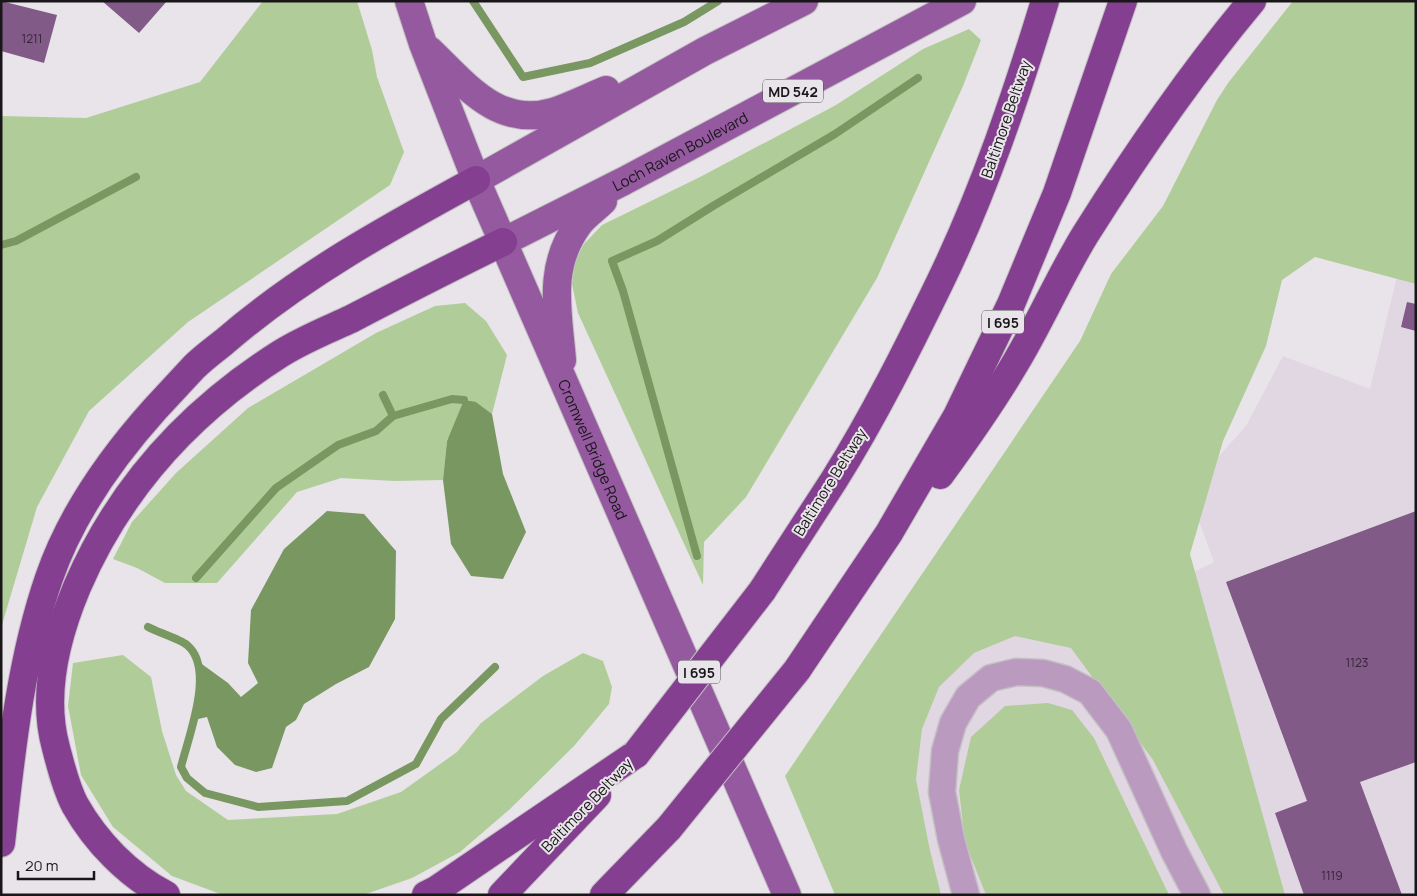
<svg xmlns="http://www.w3.org/2000/svg" width="1417" height="896" font-family="Manrope,sans-serif">
<style>
.built{fill:#e1d7e2}
.green{fill:#b0cd99}
.water{fill:#799760}
.lines{fill:none;stroke-linecap:round;stroke-linejoin:round}
.stream{stroke:#799760;stroke-width:8}
.building{fill:#825a88}
.minor-casing{stroke:#c3bfc3;stroke-width:29}
.major-casing{stroke:#c3bfc3;stroke-width:30}
.highway-casing{stroke:#c3bfc3;stroke-width:30}
.minor{stroke:#bb9ac0;stroke-width:26}
.major{stroke:#94599e;stroke-width:28}
.highway{stroke:#853f91;stroke-width:28}
.highway-bridge-casing{stroke:#c3bfc3;stroke-width:30;stroke-linecap:butt}
.highway-bridge{stroke:#853f91;stroke-width:28}
.labels{text-anchor:middle;dominant-baseline:central;stroke-width:4;stroke-linejoin:round;paint-order:stroke}
.number-label{font-size:12px;fill:#322734}
.shield{fill:#e8e4e9;stroke:#565457;stroke-width:1}
.shield-label{font-size:14px;font-weight:bold;fill:#181618}
.street-label{font-size:15px;fill:#181618;stroke:#e8e4e9}
</style>
<rect width="100%" height="100%" fill="#e8e4e9"/>
<path class="built" d="M1416 197V895H842L813 827 1005 578 1149 595 1214 562 1188 491 1246 426 1283 356 1370 389Z"/>
<g class="green">
<path d="M263 1H357L372 50 377 77 404 152 390 185 188 322 89 411 37 507 1 628V116L86 118 200 82Z"/>
<path d="M1293 1H1416V284L1315 257 1282 280 1266 346 1223 441 1190 554 1285 895H1224L1153 760 1071 648 1015 636 974 653 939 687 922 729 916 779 929 846 941 895H835L785 776 1080 341 1111 274 1163 206 1217 100 1228 83Z"/>
<path d="M969 29 981 40 963 86 877 278 746 497 704 542 703 585 578 313 572 284 575 261 584 244 602 225 700 177 836 105 923 49Z"/>
<path d="M465 303 486 321 507 355 492 414 476 402 447 440 443 480 394 481 341 478 297 492 217 583H165L137 568 113 559 132 522 176 473 248 408 376 333 435 306Z"/>
<path d="M583 653 603 661 612 687 609 704 574 746 510 809 460 852 412 878 363 895H223L172 876 113 827 81 775 68 706 73 663 123 655 151 677 162 731 176 775 186 791 228 820 337 814 401 792 457 752 481 723 543 676Z"/>
<path d="M1048 703 1072 710 1094 738 1169 895H986L965 842 959 790 971 737 1005 706Z"/>
</g>
<g class="water">
<path d="M464 400 476 402 492 414 503 474 526 532 503 579 471 576 451 544 443 480 447 441Z"/>
<path d="M327 511 364 514 396 551 395 619 369 667 336 684 304 704 296 720 286 727 272 768 256 772 235 765 217 747 207 717 194 720 199 687V662L228 683 241 697 258 683 248 663 251 610 284 549Z"/>
</g>
<g class="lines">
<g class="stream">
<path d="M473 1 523 77 590 63 684 22 718 1"/>
<path d="M1 245 16 241 136 177"/>
<path d="M383 395 393 416"/>
<path d="M697 556 623 291 612 261 657 241 713 206 835 134 918 78"/>
<path d="M196 578 276 488 338 445 376 431 393 416 452 399 464 400"/>
<path d="M148 627C157 632 180 639 187 645 216 669 188 737 181 767L187 778 205 793 258 807 347 801 416 764 441 719 495 667"/>
</g>
</g>
<g class="building">
<path d="M1 1 57 15 44 63 1 51Z"/>
<path d="M102 1H167L139 33Z"/>
<path d="M1407 302 1416 304V331L1401 327Z"/>
<path d="M1416 511V762L1360 782 1402 895H1304L1275 813 1307 801 1226 582Z"/>
</g>
<g class="lines">
<defs>
<path id="minor" d="M966 895 951 839 942 792 945 751 953 723 968 697 991 678 1016 672 1043 673 1065 679 1090 692 1119 730 1174 851 1197 895"/>
<g id="major">
<path id="s1" d="M409 1 423 44 476 180 787 895"/>
<path d="M429 50C465 84 497 128 553 112 571 106 589 97 606 90"/>
<path d="M476 180 705 51 804 1"/>
<path id="s2" d="M503 242 624 181 962 1"/>
<path d="M562 360C558 311 547 268 578 225 584 216 595 209 603 201"/>
</g>
<g id="highway">
<path d="M940 475C967 438 993 401 1016 362 1041 320 1060 276 1085 235 1136 154 1190 75 1252 1"/>
<path d="M762 591C786 554 810 517 834 480 874 416 908 348 941 280 984 191 1016 96 1045 1"/>
<path d="M797 670 889 533 957 416 1011 304 1057 193 1123 1"/>
<path d="M1 843C11 754 20 662 49 578 71 514 111 458 155 409 168 395 181 381 194 367 203 358 214 350 224 342 300 276 388 228 476 180"/>
<path d="M166 895C128 875 96 842 75 805 66 788 61 767 56 748 41 694 56 637 77 587 120 487 189 412 280 354 302 340 327 330 351 319 401 293 452 267 503 242"/>
<path d="M426 895 436 890 636 754"/>
<path d="M502 895 597 795"/>
<path d="M604 895 669 828"/>
</g>
</defs>
<use href="#minor" class="minor-casing"/>
<use href="#major" class="major-casing"/>
<use href="#highway" class="highway-casing"/>
<use href="#minor" class="minor"/>
<use href="#major" class="major"/>
<use href="#highway" class="highway"/>
<defs>
<g id="highway-bridge">
<path d="M636 754 762 591"/>
<path d="M669 828 797 670"/>
</g>
</defs>
<use href="#highway-bridge" class="highway-bridge-casing"/>
<use href="#highway-bridge" class="highway-bridge"/>
</g>
<g class="labels">
<g class="number-label">
<text x="32" y="38">1211</text>
<text x="1357" y="662">1123</text>
<text x="1332" y="875">1119</text>
</g>
<g class="shield">
<rect x="763" y="79.5" width="60" height="23" rx="4"/>
<rect x="982" y="310.5" width="42" height="23" rx="4"/>
<rect x="678" y="660.5" width="42" height="23" rx="4"/>
</g>
<g class="shield-label">
<text x="793" y="91">MD 542</text>
<text x="1003" y="322">I 695</text>
<text x="699" y="672">I 695</text>
</g>
<g class="street-label">
<text transform="translate(1006 119) rotate(-71)">Baltimore Beltway</text>
<text stroke="none"><textPath href="#s2" startOffset="199">Loch Raven Boulevard</textPath></text>
<text stroke="none"><textPath href="#s1" startOffset="485">Cromwell Bridge Road</textPath></text>
<text transform="translate(830 482) rotate(-58)">Baltimore Beltway</text>
<text transform="translate(587 805) rotate(-46)">Baltimore Beltway</text>
</g>
</g>
<rect width="1417" height="896" fill="none" stroke="#181618" stroke-width="5"/>
<path d="M18 871v8h76v-8" fill="none" stroke="#181618" stroke-width="2.5"/>
<text x="25" y="871" font-size="15" fill="#181618" stroke="#e8e4e9" stroke-width="4" paint-order="stroke">20 m</text>
</svg>
